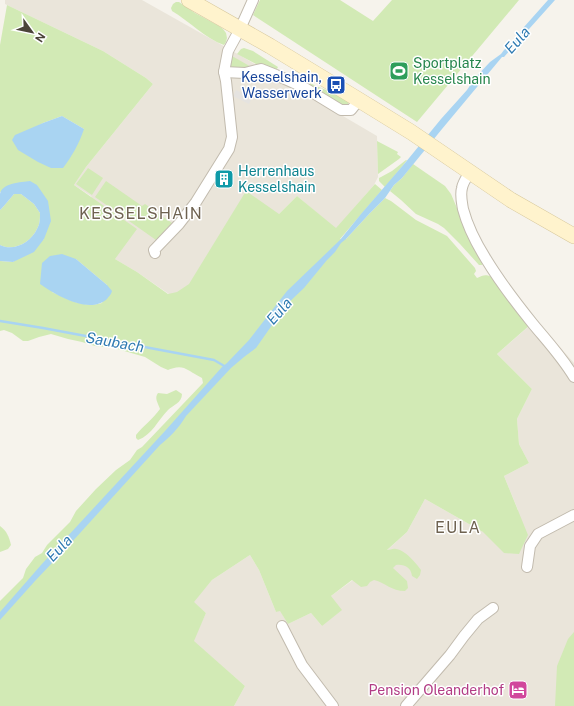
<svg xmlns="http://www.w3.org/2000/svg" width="574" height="706" font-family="'Public Sans',sans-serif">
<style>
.residential{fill:#eae5da}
.green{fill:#d2eab5;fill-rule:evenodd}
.parking{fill:#e5e3e0}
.water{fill:#a9d4f2}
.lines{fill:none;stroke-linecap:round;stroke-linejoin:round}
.stream{stroke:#a9d4f2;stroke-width:2.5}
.street-casing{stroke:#c2bbae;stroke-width:12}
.secondary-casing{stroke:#d6c79b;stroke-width:16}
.street{stroke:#fff;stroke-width:10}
.secondary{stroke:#fff3cd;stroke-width:15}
.labels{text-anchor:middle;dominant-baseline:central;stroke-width:3;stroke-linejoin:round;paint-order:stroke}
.leisure-label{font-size:14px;fill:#27864d;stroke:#fff;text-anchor:start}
.transit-label{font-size:14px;fill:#164399;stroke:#fff;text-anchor:end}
.culture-label{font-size:14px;fill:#0d838f;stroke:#fff;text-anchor:start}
.hotel-label{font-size:14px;fill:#b23c85;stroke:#fff;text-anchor:end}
.water-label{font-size:15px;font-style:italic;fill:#2e7ab2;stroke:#fff}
.quarter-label{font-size:16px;letter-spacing:1px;fill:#6e6250;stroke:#fff}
</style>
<rect width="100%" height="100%" fill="#f6f3ec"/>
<g class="residential">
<path d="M5 0H142L229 49 377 136 378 177 374 185 336 229 297 196 279 214 179 301 137 272 115 259 91 196 74 185 86 167 153 84 146 78 103 51 7 5 5 4Z"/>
<path d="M536 320 574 363V706H234L245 686 193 641 206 613 193 602 212 580 250 555 259 570 276 612 280 610 288 624 311 613 322 626 331 596 360 575 407 532 425 499 483 532 518 510 504 476 529 463 519 444 517 419 532 389 497 354Z"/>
</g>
<g class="green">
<path d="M260 0H340L373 21 392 0H519L417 122 253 15Z"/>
<path d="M176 2H179L195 13 219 26 223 29 226 33 227 38 226 42 224 45C206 39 189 21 172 11L171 8 173 4Z"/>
<path d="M7 5 103 51 146 78 153 84 86 167 74 185 137 229 115 259 137 272 168 294 177 292 189 284 246 191 279 214 297 196 336 228 375 184 382 190 340 239H346L370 213 385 198 391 201 416 220 447 236 475 268 476 271 474 274 477 278C483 275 486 274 492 277L530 325 497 354 532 389 517 419 519 444 529 463 504 476 528 535 519 554 504 553 483 532 425 499 407 532 387 550C390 550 393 548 396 549 404 549 417 564 421 570L420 575 417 579 412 576C411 567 404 564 396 565L393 568 407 581 408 588 405 591C391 591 386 583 374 580L370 582 367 586 361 587 352 580 331 596 342 610 322 626 311 613 288 624 280 611 276 612 259 570 250 555 212 580 194 602 206 613 194 641 245 686 234 706H0V601L23 578 26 569 35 557 42 553 47 545 70 522 76 511 96 489 116 470 130 460 137 450 142 447 203 383 202 378C198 376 187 369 184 368 179 366 172 368 168 370L161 367 145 357 114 348 95 346 82 342 68 339 51 334 39 337 28 341H23L12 333 4 330 0 331V261L13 262 44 239 37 185 0 192V45ZM62 116 84 129 34 128 43 123ZM76 259 107 285 102 303C83 308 70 300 52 292Z"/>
<path d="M244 48 253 51 278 67 276 71 258 65 237 54 241 49Z"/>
<path d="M232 56 253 68 248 69 230 68 229 65 230 58Z"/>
<path d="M310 83 316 86 334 93 348 102V104L346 105H342L308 86Z"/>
<path d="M377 141 398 152 397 154 401 157 399 159 378 174Z"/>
<path d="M406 160H407L405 163 385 187 379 181V178L381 177 392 171Z"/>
<path d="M413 164 445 186 451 194 471 241 483 263 482 265H479L460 244 444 228 438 224 416 214 401 200 390 191 394 185 402 178Z"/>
<path d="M88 168 103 178 92 195 76 184Z"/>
<path d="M106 181 142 206 145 204 172 223 156 240 95 197Z"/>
<path d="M14 194H21L34 204 40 213C40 219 40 224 37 229 31 242 14 252 0 245V210L3 207Z"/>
<path d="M176 390 182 394C182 403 173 405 168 410 158 420 152 435 138 440L136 438V435C143 426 153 419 160 409 158 403 154 398 158 393L167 394Z"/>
<path d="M0 526C7 531 9 537 11 545L8 549 0 552Z"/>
<path d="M574 632V706H555L557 666 568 639Z"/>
</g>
<path class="parking" d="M236 90 252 98 249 104 233 96Z"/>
<g class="water">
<path d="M548 0H555L504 57H502L442 129 402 178 394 185 385 198 370 213 346 239 341 243 335 252 327 260 304 288 284 307 282 313 277 318 256 348 244 357 231 368 186 416C179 428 170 437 160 445L71 543 35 581 0 620V612L41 565 165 431 222 367 227 363 249 340 287 291 340 240 361 214 405 163 441 119 467 90 475 78 490 62 501 54 504 50 516 39 524 27Z"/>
<path d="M62 116 84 129C79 144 72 156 63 168H51L38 162 18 150 12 140 15 135 43 123Z"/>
<path d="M30 181 37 185 48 201 51 221 44 239 34 252 13 262 0 261V245C14 252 31 242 37 229 40 224 40 219 40 213L34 204 21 194H14L3 207 0 210C0 205 0 199 0 194 2 183 21 182 30 181Z"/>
<path d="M62 254 76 259 107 285 112 291C111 295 109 296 107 299 89 315 56 295 40 284L42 263 50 256Z"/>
</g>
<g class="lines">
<path class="stream" d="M0 321 43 328 214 360 226 367"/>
<defs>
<g id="street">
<path d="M224 72 245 73 261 69 276 75 305 88 341 110H351L359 100"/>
<path d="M470 172C467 177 463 182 462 188 460 195 462 203 463 209 468 228 476 243 486 259 500 282 516 303 533 324 547 341 562 357 574 377"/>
<path d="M155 253 154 250 156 248 179 224 196 202 229 149 232 137 226 81 224 72 228 51 240 29 253 0"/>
<path d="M527 567 530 546 538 534 574 515"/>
<path d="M282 626 302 665 333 706"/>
<path d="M406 706 450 655 464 636 478 619 493 608"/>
</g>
<path id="secondary" d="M189 0 270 46 359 100 411 132 511 200 574 236"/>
</defs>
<use href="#street" class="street-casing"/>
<use href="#secondary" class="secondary-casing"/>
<use href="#street" class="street"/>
<use href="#secondary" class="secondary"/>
</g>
<defs>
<symbol id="stadium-square" viewBox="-11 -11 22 22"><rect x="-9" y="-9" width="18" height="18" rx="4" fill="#2e9e5b" stroke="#fff"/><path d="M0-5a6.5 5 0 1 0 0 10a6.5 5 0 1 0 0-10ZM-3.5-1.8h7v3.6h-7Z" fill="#fff"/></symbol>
<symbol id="bus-square" viewBox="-11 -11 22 22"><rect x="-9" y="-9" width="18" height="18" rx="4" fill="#1a4fb4" stroke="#fff"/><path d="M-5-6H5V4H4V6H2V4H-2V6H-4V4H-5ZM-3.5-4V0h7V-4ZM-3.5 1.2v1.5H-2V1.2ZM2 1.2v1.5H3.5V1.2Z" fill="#fff"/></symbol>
<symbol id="building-square" viewBox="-11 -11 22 22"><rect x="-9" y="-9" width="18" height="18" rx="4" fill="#0f9aa8" stroke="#fff"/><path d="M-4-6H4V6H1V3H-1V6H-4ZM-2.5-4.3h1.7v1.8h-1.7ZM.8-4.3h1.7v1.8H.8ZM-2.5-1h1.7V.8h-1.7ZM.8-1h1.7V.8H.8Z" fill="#fff"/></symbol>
<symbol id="hotel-square" viewBox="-11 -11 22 22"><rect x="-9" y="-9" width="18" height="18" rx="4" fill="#d1479c" stroke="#fff"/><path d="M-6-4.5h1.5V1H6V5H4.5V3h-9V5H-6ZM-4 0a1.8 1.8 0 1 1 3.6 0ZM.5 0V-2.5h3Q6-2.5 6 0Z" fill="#fff"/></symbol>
</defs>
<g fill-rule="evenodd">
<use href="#stadium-square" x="388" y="60" width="22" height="22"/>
<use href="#bus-square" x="325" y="74" width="22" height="22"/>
<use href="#building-square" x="213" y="168" width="22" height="22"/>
<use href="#hotel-square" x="507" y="679" width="22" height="22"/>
</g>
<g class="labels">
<g class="leisure-label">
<text x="413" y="63">Sportplatz<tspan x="413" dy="16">Kesselshain</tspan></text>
</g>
<g class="transit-label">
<text x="322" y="77">Kesselshain,<tspan x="322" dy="16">Wasserwerk</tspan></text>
</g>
<g class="culture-label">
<text x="238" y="171">Herrenhaus<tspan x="238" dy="16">Kesselshain</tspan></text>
</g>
<g class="hotel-label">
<text x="504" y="690">Pension Oleanderhof</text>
</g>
<g class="water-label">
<text transform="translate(517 40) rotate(-49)">Eula</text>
<text transform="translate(279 311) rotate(-49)">Eula</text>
<text transform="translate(115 342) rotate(10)">Saubach</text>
<text transform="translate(59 548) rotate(-47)">Eula</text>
</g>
<g class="quarter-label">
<text x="141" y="213">KESSELSHAIN</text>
<text x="458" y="527">EULA</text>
</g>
</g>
<g transform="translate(32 32) rotate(123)" stroke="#ffffff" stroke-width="3" paint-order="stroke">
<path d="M0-3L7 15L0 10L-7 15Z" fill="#4b4439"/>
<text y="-6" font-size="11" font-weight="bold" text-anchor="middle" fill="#4b4439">N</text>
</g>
</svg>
